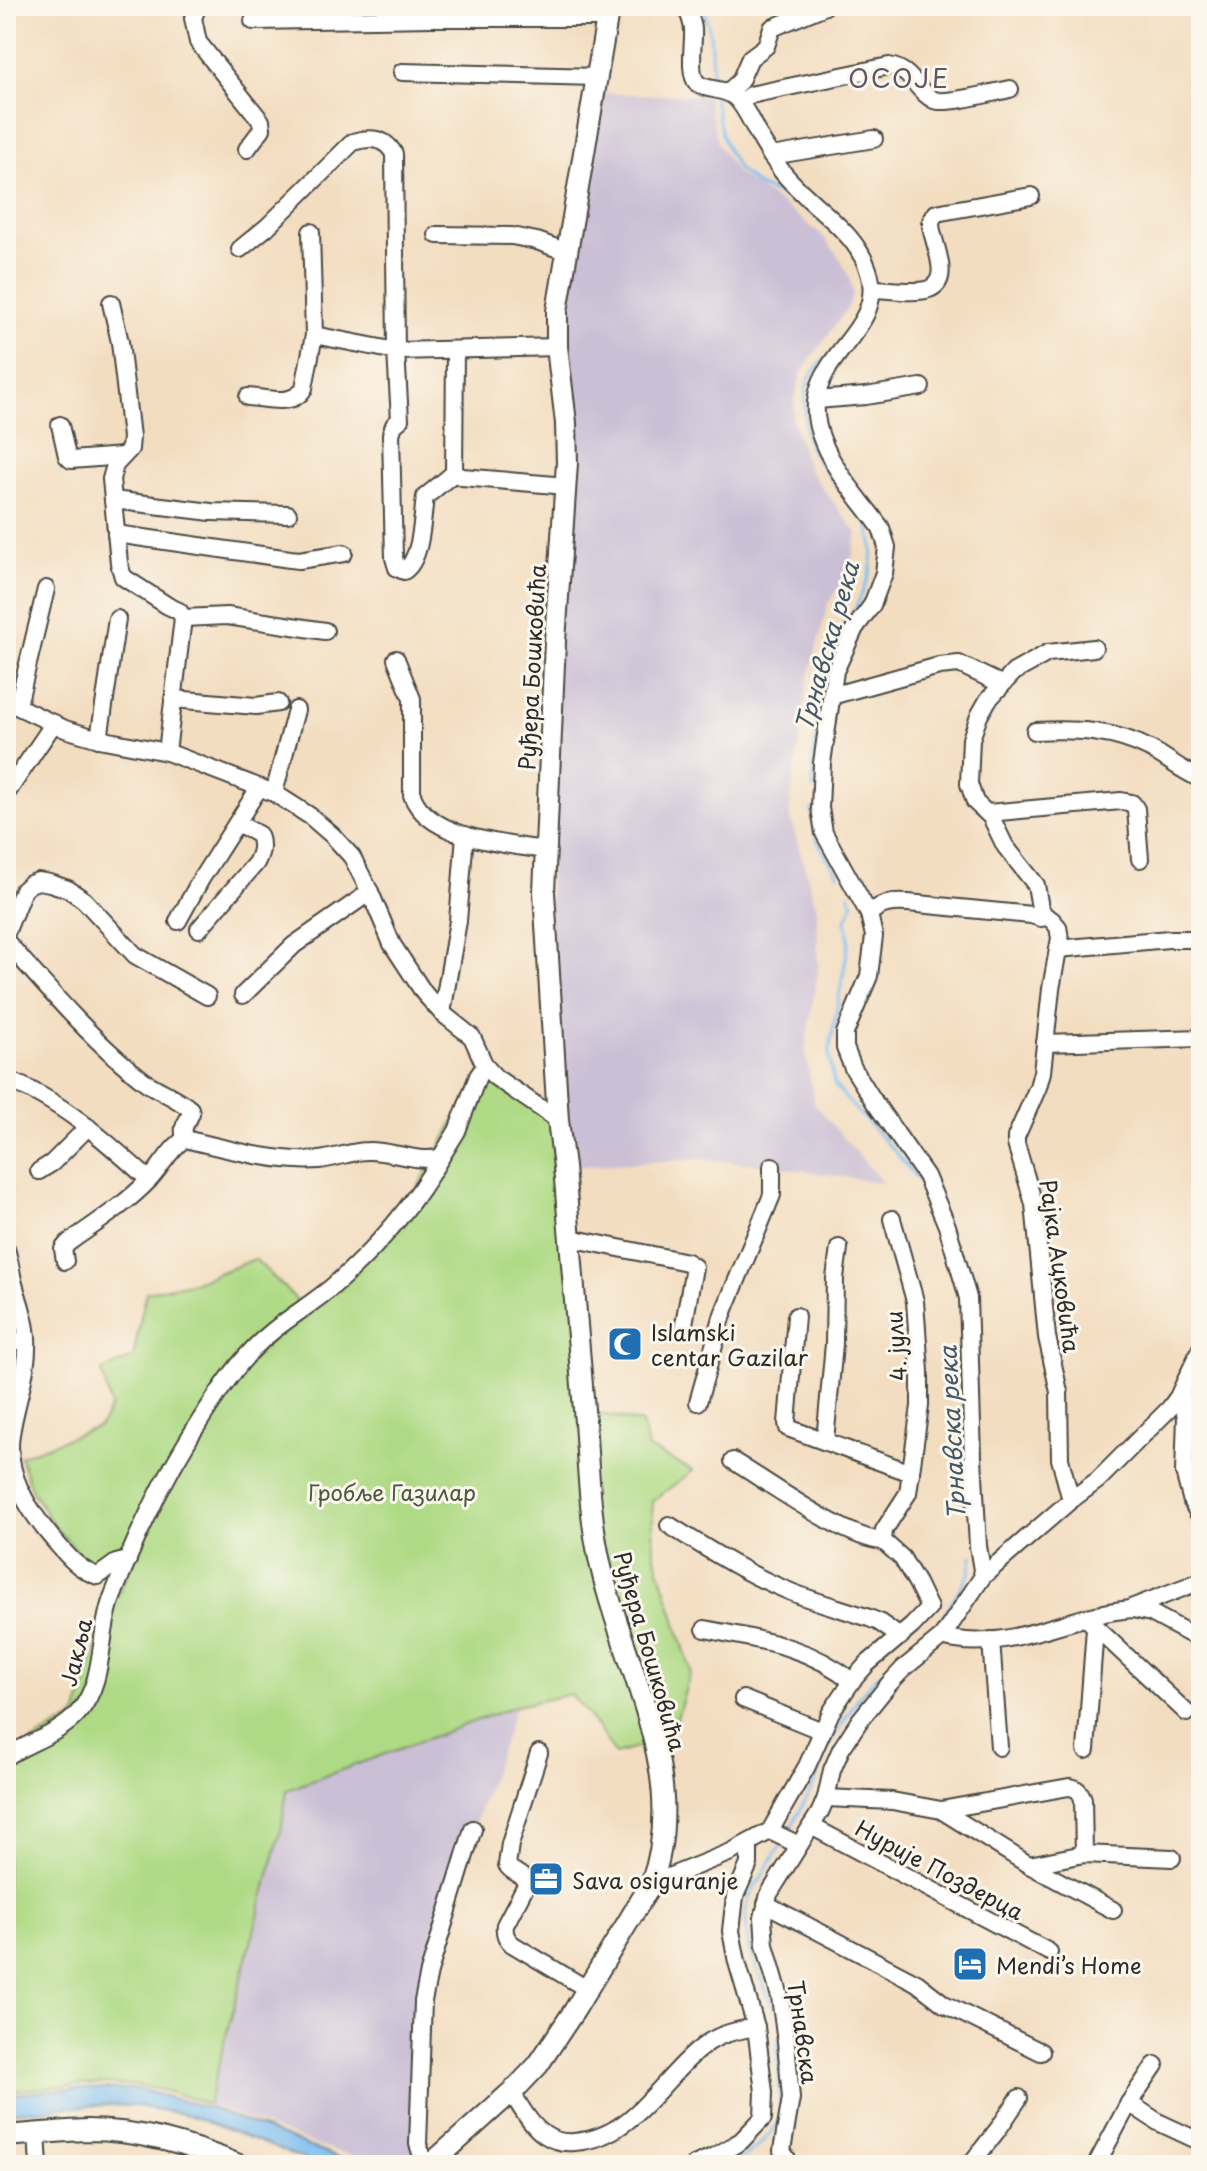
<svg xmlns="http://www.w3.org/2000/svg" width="1207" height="2171" font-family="'Playpen Sans',sans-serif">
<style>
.industrial{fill:#cbbfd5}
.green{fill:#afda85;stroke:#6d8258;stroke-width:2}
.water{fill:#7bbdf1;stroke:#53748e;stroke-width:2}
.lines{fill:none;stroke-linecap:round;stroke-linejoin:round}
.stream{stroke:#7bbdf1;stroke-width:3}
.minor-casing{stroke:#494641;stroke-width:20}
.major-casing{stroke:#494641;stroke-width:24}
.minor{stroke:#fff;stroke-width:16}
.major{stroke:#fff;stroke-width:20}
.labels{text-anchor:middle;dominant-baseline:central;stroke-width:6;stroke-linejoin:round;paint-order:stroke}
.street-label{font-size:22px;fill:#2b2b2b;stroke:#fbf7ec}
.poi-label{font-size:22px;fill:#2b2b2b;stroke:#fbf7ec;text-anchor:start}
.park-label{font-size:22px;fill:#4c5742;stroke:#fbf7ec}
.water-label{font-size:24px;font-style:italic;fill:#435766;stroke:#fbf7ec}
.quarter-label{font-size:26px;letter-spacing:2px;fill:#5e5667;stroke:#fbf7ec}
</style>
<rect width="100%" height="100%" fill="#fbf7ec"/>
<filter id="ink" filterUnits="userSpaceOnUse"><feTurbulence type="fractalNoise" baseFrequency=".0125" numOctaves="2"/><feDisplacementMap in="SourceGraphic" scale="16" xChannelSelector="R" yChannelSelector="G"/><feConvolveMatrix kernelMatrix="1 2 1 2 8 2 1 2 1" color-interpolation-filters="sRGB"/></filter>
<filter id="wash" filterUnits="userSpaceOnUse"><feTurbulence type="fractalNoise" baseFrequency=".006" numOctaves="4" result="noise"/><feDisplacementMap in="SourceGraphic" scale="32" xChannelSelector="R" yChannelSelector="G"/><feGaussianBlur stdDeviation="1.8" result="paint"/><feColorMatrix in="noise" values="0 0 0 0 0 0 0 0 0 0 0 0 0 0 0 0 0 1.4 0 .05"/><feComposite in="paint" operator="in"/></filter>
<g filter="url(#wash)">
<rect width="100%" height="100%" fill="#f3ddc0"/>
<g class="industrial">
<path d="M595 93 707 96 718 144 738 174 786 207 823 236 841 260 849 277 853 293 848 307 802 371 794 399 793 421 808 469 857 533 849 572 828 604 807 684 789 813 817 909 818 971 805 1050 815 1105 883 1183 772 1166 700 1159 564 1167 547 959 562 544 557 347Z"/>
<path d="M516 1706 473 1829 429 1972 418 2144 428 2165H385L318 2146 208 2104 281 1830 286 1790Z"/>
</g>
<path class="green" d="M485 1066 558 1120 584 1410 642 1423 648 1448 693 1471 652 1501 654 1552 691 1671 675 1725 652 1732 655 1743 615 1754 596 1725 571 1694 516 1706 287 1790 281 1830 208 2104C183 2096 157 2087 130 2085 89 2082 47 2088 6 2091V1757L76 1716 105 1620 209 1406 298 1311 262 1329 229 1367 127 1542 92 1567 54 1526 31 1489 20 1456 100 1426 111 1407 102 1371 133 1358 146 1292 195 1282 255 1259 305 1308 404 1212Z"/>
<path class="water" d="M67 2089H138L213 2109 356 2165H320L188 2115 137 2106 99 2105 6 2113V2095Z"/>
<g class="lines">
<g class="stream">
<path d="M704 6 710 33 713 82"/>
<path d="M713 93 722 135 728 151 739 170 758 186 797 202 828 226"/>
<path d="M825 359C809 373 804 386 805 408 805 418 804 430 807 439 815 463 842 491 858 511"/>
<path d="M847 626C864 588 883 563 866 520"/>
<path d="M813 789 812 759 821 713"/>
<path d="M812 809C811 836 823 852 838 874"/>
<path d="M849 894 853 904 846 920 849 941 829 1053 834 1084 846 1099 897 1154 922 1185"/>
<path d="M788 1833 814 1784 829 1745 858 1698 875 1678 926 1639 939 1623 970 1572 972 1556"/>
<path d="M774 2009C760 1975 739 1937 748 1899L782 1843"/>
<path d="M734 2165 758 2146 773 2130 780 2118 778 2040"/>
</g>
</g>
</g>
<g filter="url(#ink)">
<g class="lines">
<defs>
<g id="minor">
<path d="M198 6 193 18 198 42 261 121 262 129 247 149"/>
<path d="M686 6C689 14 692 21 693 29 694 42 688 74 697 83 706 91 724 87 736 98 746 108 751 122 758 134 765 147 773 159 781 170 809 207 858 229 870 276 885 339 789 361 823 442 836 474 861 500 881 528L887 547 884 573 872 605 855 628 835 671 822 763 820 808 824 833 869 914 874 936 869 976 845 1033V1048L853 1068 875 1103 926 1176 947 1226 968 1298 973 1458 978 1546 983 1576"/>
<path d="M253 21 433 18H607"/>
<path d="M402 72 598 77"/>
<path d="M728 92 740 81 750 58 766 46 772 28 825 6"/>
<path d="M740 102 750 95 889 66C913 70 915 91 934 100 946 105 995 92 1010 89"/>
<path d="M771 156 874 139"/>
<path d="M437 235 512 236 537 241 567 252"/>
<path d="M240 249 267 227 353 142C370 137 385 137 394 154L396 351 400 420 394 425 391 434 394 558 397 568 404 571C422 559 422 518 425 497L454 473"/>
<path d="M872 289C887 289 916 294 929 289 954 280 931 240 931 224 931 219 933 218 936 213L1031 196"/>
<path d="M111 303 120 342 131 437 130 449 115 465 111 479 119 563 123 577 168 606 179 611 183 618 167 752"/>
<path d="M314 335 396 351 557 347"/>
<path d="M455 350 454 473 462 477 567 486"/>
<path d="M248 397C267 398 294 407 304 388L314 335 311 232"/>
<path d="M817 400 866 396 921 387"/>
<path d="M60 425 67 456 71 460 123 456"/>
<path d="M113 500 211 512 288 514"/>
<path d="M116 534 290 559 299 560 344 553"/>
<path d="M183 618 227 616 325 631"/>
<path d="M396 659 412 699V795C428 839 506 844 545 850"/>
<path d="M831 696 939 666 959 664 1001 684"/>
<path d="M173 699 256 706 278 703"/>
<path d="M6 701 65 729 99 739 167 752 274 793 310 816 333 836 352 857 370 892 392 944 424 993 442 1013 472 1037 485 1066 495 1077 558 1120"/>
<path d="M18 705 46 589"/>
<path d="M1035 731C1076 729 1115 730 1152 750 1168 759 1184 772 1201 779"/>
<path d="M99 739 117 619"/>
<path d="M274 793 296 710"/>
<path d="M6 794 54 723"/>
<path d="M988 813 1121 801 1132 803 1136 809 1140 859"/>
<path d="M869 914C881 903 892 902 908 903L1031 915 1041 918 1045 916 1052 920 1058 927 1060 938 1051 989 1042 1072 1038 1087 1016 1137V1144L1034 1204 1047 1337 1059 1392 1060 1459 1071 1500"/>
<path d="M1045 916 1040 908 1036 885 1005 846 991 817 975 802 969 784 971 739 979 716 988 700 1014 672 1048 653 1094 648"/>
<path d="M178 921 201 879 259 788"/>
<path d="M199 929 256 863C261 853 263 846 259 835L243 826 237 825"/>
<path d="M6 933 23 890 30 884 38 881 50 883 68 889 84 900 135 955 207 996"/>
<path d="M6 941C48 989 96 1045 147 1083 161 1092 177 1098 190 1109L191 1113C187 1124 181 1124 185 1139"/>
<path d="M1058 949 1169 939H1201"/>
<path d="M243 995 294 945 370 892"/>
<path d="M442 1013 458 921 465 835"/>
<path d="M1045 1043 1201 1038"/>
<path d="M6 1079C61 1100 106 1141 149 1180"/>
<path d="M39 1171 52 1163 88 1127"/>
<path d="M570 1238 687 1262 694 1267 684 1324"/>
<path d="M6 1249C10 1261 11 1273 14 1284 19 1302 26 1319 27 1338 29 1371 16 1401 11 1434 5 1473 27 1508 52 1538 65 1553 79 1571 98 1576L116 1563 128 1560"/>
<path d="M65 1261 63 1249 68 1243C96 1223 125 1205 148 1181 161 1168 170 1148 185 1139 228 1149 276 1163 319 1160 336 1158 352 1151 368 1151 390 1150 420 1164 441 1157L457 1131 478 1076 485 1066"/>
<path d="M796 1316 787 1423 788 1428 911 1473"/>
<path d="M6 1342 27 1340"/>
<path d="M1181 1391 1186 1418 1184 1472 1192 1502 1201 1518"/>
<path d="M698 1402 723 1314 772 1195V1166"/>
<path d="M825 1441 834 1344 835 1278 839 1248"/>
<path d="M733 1461C768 1482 846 1539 883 1541"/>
<path d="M669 1525C709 1550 748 1575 791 1592 816 1602 843 1609 869 1618L879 1622 900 1637"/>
<path d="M1131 1608 1201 1581"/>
<path d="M1086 1618 1187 1713"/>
<path d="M705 1629C759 1640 807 1645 852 1681"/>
<path d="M942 1637C1007 1655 1069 1613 1133 1609L1151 1613 1201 1640"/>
<path d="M991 1640 999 1747"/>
<path d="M743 1699 822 1731"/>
<path d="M1086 1750 1095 1628"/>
<path d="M539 1753 510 1844 507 1865C512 1874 525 1873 526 1885L505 1925C504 1934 506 1938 512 1944L587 1989"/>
<path d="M6 1757C29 1742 60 1734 78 1713 106 1681 98 1635 112 1598 138 1530 171 1463 211 1404 229 1377 248 1350 274 1330 293 1315 314 1302 332 1287 375 1250 413 1206 441 1157"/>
<path d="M826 1798 892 1801 941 1810 1029 1865 1113 1910"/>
<path d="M941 1810 1069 1787C1077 1788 1080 1791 1083 1799L1084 1854"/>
<path d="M811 1826 1049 1952"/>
<path d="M770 1831 799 1845"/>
<path d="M1029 1865 1084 1854 1172 1858"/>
<path d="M651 1884 731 1852 770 1831 807 1766 831 1712 852 1681 867 1664 912 1626 929 1608 917 1583 902 1558 883 1541 884 1530 908 1493 920 1406V1372L915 1301 892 1219"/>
<path d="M766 1904 917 1983 944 2004 1041 2052"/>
<path d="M511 2092C521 2107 530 2125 545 2135 554 2141 564 2143 574 2142 637 2138 662 2074 709 2042 723 2033 739 2030 756 2027"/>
<path d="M1129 2103 1158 2122 1201 2142"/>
<path d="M37 2134 39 2165"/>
<path d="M428 2165 423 2159 418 2144 423 2001 429 1972 473 1829"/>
<path d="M694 2165 717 2155 741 2141 763 2118 764 2092 756 2027 737 1962 731 1931 735 1896 749 1864V1843"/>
<path d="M791 2165 782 2151 791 2098 786 2042 780 1997 765 1945 763 1918 769 1894 820 1812 826 1798 832 1770 841 1749 860 1720 889 1684 903 1669 942 1637 983 1576 1071 1500 1098 1480 1170 1408 1178 1397 1201 1348"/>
<path d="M970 2165 999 2128 1019 2098"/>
<path d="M1096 2165 1129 2103 1155 2065"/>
</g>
<g id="major">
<path d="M6 2136C33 2134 60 2131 87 2130 140 2130 190 2145 239 2165"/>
<path d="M430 2165 518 2086 538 2065 574 2011 651 1884C694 1769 614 1654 596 1542 589 1503 588 1462 585 1422 578 1337 571 1252 564 1167L558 1120 544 892 555 641 567 463 566 423 557 347V311L609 6"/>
</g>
</defs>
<use href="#minor" class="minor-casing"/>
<use href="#major" class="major-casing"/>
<use href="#minor" class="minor"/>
<use href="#major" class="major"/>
</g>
</g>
<defs>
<symbol id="mosque-square" viewBox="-11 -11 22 22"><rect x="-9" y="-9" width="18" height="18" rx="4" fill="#1f6fb2" stroke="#fbf7ec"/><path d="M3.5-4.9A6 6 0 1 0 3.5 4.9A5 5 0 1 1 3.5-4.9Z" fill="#fff"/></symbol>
<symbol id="office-square" viewBox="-11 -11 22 22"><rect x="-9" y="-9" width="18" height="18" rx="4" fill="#1f6fb2" stroke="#fbf7ec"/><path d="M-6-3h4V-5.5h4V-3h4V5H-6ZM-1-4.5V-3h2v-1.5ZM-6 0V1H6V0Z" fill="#fff"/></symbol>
<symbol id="hotel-square" viewBox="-11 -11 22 22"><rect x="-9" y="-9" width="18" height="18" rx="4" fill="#1f6fb2" stroke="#fbf7ec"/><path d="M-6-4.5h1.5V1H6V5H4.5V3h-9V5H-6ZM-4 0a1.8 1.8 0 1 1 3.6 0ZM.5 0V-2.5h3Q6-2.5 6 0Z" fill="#fff"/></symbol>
</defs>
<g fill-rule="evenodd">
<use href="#mosque-square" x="605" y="1324" width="40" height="40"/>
<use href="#office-square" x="526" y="1859" width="40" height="40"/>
<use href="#hotel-square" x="950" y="1944" width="40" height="40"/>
</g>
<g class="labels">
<g class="street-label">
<text transform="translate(531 667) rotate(-87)">Руђера Бошковића</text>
<text transform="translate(1061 1266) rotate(82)">Рајка Ацковића</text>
<text transform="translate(895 1346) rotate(-94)">4. јули</text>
<text transform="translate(651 1651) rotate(74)">Руђера Бошковића</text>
<text transform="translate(75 1652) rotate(-76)">Јакља</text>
<text transform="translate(940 1869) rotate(28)">Нурије Поздерца</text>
<text transform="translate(804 2032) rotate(82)">Трнавска</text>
</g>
<g class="poi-label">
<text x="651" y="1331">Islamski<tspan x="651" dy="25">centar Gazilar</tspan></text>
<text x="572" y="1879">Sava osiguranje</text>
<text x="996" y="1964">Mendi’s Home</text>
</g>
<g class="park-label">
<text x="392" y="1491">Гробље Газилар</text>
</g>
<g class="water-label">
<text transform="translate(826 646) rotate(-74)">Трнавска река</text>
<text transform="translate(951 1433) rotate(-93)">Трнавска река</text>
</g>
<g class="quarter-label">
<text x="899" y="77">ОСОЈЕ</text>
</g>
</g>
<rect width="1207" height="2171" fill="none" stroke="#fbf7ec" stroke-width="32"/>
</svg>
